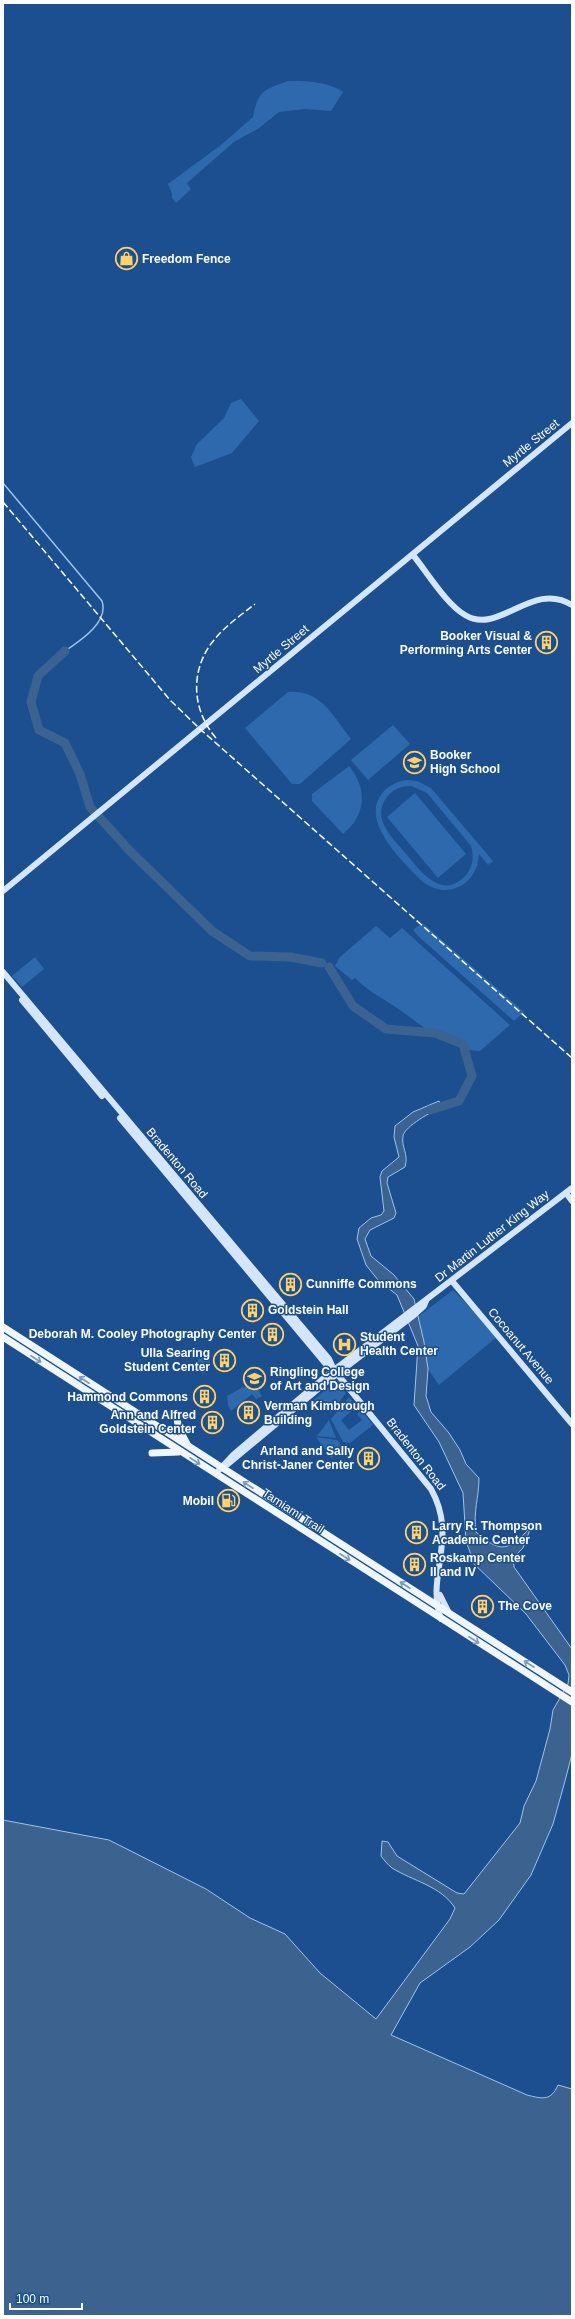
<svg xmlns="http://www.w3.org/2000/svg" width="575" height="2319" font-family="Arial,sans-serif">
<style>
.green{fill:#2e69ad;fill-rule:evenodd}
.water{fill:#3c6290;stroke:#9cc4f0}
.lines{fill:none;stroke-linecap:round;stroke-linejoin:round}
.stream{stroke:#9cc4f0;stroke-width:1.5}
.river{stroke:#3c6290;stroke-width:9}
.secondary{stroke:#d6e6fa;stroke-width:6}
.primary{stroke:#f0f6ff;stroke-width:7}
.rail{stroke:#fff;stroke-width:1.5;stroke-dasharray:7 3;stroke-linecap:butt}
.oneway{stroke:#7b9ac1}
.labels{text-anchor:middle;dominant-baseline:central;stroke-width:3;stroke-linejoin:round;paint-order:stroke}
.poi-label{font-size:12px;font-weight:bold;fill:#fff;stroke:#1b4f8f;text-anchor:start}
.street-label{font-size:12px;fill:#fff;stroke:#1b4f8f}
</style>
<rect width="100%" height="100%" fill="#1b4f8f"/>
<g class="green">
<path d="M288 81C306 81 327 81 343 92L331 111 305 109 279 112 259 128 234 142 187 183 191 189 176 203 172 198V194L168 184 221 145 253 117C258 91 263 90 288 81Z"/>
<path d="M241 399 259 421 232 453 195 467 191 457 197 444 224 418 231 403Z"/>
<path d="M288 692C321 689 333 716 351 739L300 784H292L245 728Z"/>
<path d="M393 725 410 744 368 780 351 760Z"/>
<path d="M349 766C368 789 366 815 343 834L312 801V794Z"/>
<path d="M406 780 417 781 431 788 493 861 488 865 479 854C478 884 448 901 423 882 405 864 364 826 379 798 385 787 395 782 406 780ZM411 786 427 793 471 846C474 856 473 867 466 875 443 901 421 872 407 855 394 839 370 819 387 797 393 789 402 786 411 786Z"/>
<path d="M415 793 466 854 438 878 387 817Z"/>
<path d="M422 923 426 926 524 1012 514 1021 418 936 413 930Z"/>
<path d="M376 926 390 938 402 928 510 1025 480 1051C449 1050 424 1027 400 1010 384 999 369 992 355 978L352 980 335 966 340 957Z"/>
<path d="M35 957 44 969 22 987 12 976Z"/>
<path d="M453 1290 498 1336 439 1385 428 1369 424 1342 415 1319Z"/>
<path d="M204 1354 210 1361V1368L203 1374 198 1366V1359Z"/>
<path d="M334 1383 340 1385 346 1393 331 1413 318 1401 311 1406 309 1404Z"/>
<path d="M243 1387H248L252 1391 256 1387 262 1396 256 1399 252 1394 231 1411 228 1405 227 1396Z"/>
<path d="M349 1397 357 1406 341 1420 349 1430 362 1420 357 1414 361 1410 373 1425 350 1443 343 1442 331 1419Z"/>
<path d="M329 1420 336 1438 317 1436Z"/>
<path d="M316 1437 337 1440 340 1443V1452L331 1458Z"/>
</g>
<path class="water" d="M439 1101 442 1108C433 1110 404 1127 403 1136 401 1147 409 1154 405 1167L388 1177 387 1183 396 1213 394 1218 370 1230 365 1239 371 1256 394 1275 414 1299 424 1342 428 1369 426 1396 431 1412 449 1433 460 1450 466 1464 479 1478C479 1498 473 1511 476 1532 501 1554 508 1551 531 1527L523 1548 513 1558 514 1567 572 1649V1754L565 1781 553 1824 531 1875 499 1920 470 1947 420 1983 391 2035 527 2095C543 2099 551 2101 558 2085L572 2089V2316H3V1820L109 1840 206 1889 250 1918 285 1934 320 1973 376 2019 450 1919 455 1908C441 1886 413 1881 392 1868 388 1865 384 1860 381 1856L382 1841 388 1842 397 1856 457 1893 464 1894 520 1823 524 1806 536 1781 550 1729 553 1710 568 1684 569 1675 565 1665 526 1614 471 1561V1555L466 1541 463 1493 439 1442 414 1405 418 1346 397 1295 378 1280 366 1265 357 1239 359 1228 371 1218 381 1215 384 1211 380 1177 382 1171 399 1157 394 1137 395 1126 413 1112Z"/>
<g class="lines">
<path class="stream" d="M3 483 102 601C109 622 81 640 65 651"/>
<g class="river">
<path d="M65 651 38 676 31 702 39 730 65 743 80 774 90 807 129 850 212 931 250 956 290 957 322 963"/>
<path d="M329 967 353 1006 386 1029 435 1033 463 1044 472 1076 459 1101 430 1110"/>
</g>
<g class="secondary">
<path d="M413 555C427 572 446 604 465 615 499 636 532 580 572 605"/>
<path d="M3 891 572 423"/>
<path d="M3 972 329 1359 334 1370 431 1489C459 1539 425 1576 441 1619"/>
<path d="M22 1000 102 1096"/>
<path d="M120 1118 325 1363 333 1369"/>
<path d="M566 1193 572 1201"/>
<path d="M452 1281 572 1424"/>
<path d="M228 1464 329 1380 414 1315 424 1306 426 1301"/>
<path d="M219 1470 233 1455 325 1377 572 1188"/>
<path d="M440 1595 449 1613"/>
</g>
<g class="primary">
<path d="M3 1327 572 1692"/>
<path d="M3 1337 572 1702"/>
<path d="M176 1414 179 1429 187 1444"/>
<path d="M152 1453 179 1452"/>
</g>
<g class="rail">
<path d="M3 502 170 700 200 729 572 1058"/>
<path d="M216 738C191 709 190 669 214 640 225 626 241 615 255 604"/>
</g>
</g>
<defs><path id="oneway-shaft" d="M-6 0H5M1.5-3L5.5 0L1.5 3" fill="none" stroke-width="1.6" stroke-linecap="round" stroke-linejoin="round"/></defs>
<g class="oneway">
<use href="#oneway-shaft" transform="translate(36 1359) rotate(33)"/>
<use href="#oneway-shaft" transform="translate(84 1380) rotate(-147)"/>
<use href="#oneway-shaft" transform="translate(195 1461) rotate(33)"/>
<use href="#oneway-shaft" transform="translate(248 1485) rotate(-147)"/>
<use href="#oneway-shaft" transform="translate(345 1557) rotate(33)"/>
<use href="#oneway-shaft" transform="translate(405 1585) rotate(-147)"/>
<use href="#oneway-shaft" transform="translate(474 1640) rotate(33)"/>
<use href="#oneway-shaft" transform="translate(529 1664) rotate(-147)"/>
</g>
<defs>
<symbol id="shop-ring" viewBox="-11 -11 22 22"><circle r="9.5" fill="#1b4f8f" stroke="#ffd166" stroke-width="1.5"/><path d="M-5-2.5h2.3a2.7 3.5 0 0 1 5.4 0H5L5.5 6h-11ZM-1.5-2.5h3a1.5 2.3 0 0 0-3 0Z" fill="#ffd166"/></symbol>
<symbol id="building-ring" viewBox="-11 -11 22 22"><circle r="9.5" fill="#1b4f8f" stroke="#ffd166" stroke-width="1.5"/><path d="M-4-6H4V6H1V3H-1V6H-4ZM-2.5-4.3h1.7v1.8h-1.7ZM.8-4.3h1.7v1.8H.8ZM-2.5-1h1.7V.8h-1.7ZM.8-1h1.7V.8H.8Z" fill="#ffd166"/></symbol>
<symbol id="school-ring" viewBox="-11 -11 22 22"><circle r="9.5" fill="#1b4f8f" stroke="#ffd166" stroke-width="1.5"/><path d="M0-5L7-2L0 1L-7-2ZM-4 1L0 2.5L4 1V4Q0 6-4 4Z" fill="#ffd166"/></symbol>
<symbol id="hospital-ring" viewBox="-11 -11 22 22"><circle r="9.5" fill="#1b4f8f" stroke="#ffd166" stroke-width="1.5"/><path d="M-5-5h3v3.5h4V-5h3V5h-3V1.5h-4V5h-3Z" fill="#ffd166"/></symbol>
<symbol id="university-ring" viewBox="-11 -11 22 22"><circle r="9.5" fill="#1b4f8f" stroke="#ffd166" stroke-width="1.5"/><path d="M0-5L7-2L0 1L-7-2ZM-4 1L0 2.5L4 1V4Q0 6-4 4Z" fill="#ffd166"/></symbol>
<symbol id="fuel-ring" viewBox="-11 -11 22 22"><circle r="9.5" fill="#1b4f8f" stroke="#ffd166" stroke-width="1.5"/><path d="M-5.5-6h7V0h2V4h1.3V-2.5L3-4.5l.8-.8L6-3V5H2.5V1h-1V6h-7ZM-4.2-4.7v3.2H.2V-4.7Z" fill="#ffd166"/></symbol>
</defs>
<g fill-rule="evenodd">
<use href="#shop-ring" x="114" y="246" width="25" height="25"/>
<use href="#building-ring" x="534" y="630" width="25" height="25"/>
<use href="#school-ring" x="402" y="750" width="25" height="25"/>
<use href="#building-ring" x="278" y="1272" width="25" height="25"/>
<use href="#building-ring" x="240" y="1298" width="25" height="25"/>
<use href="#building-ring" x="260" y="1322" width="25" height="25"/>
<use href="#hospital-ring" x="332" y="1332" width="25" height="25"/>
<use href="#building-ring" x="212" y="1348" width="25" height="25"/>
<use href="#university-ring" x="242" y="1366" width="25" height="25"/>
<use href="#building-ring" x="192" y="1384" width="25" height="25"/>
<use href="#building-ring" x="236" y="1400" width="25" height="25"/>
<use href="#building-ring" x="200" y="1410" width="25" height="25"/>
<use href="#building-ring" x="356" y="1446" width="25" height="25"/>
<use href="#fuel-ring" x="216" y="1488" width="25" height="25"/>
<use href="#building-ring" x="404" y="1520" width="25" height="25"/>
<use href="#building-ring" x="402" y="1552" width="25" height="25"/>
<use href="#building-ring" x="470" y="1594" width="25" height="25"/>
</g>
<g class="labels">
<g class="poi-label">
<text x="142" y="259">Freedom Fence</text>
<text x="532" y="636" text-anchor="end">Booker Visual &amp;<tspan x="532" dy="14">Performing Arts Center</tspan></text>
<text x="430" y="755">Booker<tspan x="430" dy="14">High School</tspan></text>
<text x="306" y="1284">Cunniffe Commons</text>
<text x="268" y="1310">Goldstein Hall</text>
<text x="256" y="1334" text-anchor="end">Deborah M. Cooley Photography Center</text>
<text x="360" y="1337">Student<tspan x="360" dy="14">Health Center</tspan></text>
<text x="210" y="1353" text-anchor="end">Ulla Searing<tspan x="210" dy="14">Student Center</tspan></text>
<text x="270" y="1372">Ringling College<tspan x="270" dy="14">of Art and Design</tspan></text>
<text x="188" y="1397" text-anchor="end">Hammond Commons</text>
<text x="264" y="1406">Verman Kimbrough<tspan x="264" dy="14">Building</tspan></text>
<text x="196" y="1415" text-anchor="end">Ann and Alfred<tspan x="196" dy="14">Goldstein Center</tspan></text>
<text x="354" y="1451" text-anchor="end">Arland and Sally<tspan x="354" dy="14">Christ-Janer Center</tspan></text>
<text x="214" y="1501" text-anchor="end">Mobil</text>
<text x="432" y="1526">Larry R. Thompson<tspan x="432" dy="14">Academic Center</tspan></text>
<text x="430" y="1558">Roskamp Center<tspan x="430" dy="14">II and IV</tspan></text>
<text x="498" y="1606">The Cove</text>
</g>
<g class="street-label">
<text transform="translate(531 443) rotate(-39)">Myrtle Street</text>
<text transform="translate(281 649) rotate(-40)">Myrtle Street</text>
<text transform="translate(177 1163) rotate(50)">Bradenton Road</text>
<text transform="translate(492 1236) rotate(-38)">Dr Martin Luther King Way</text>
<text transform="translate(521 1346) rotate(50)">Cocoanut Avenue</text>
<text transform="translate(416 1454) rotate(52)">Bradenton Road</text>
<text transform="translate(293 1511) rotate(33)">Tamiami Trail</text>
</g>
</g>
<rect width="575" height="2319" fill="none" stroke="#ffffff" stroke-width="8"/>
<path d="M10 2303v6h72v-6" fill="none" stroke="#ffffff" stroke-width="2"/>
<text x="16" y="2303" font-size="12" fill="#ffffff" stroke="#1b4f8f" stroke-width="3" paint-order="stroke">100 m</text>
</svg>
